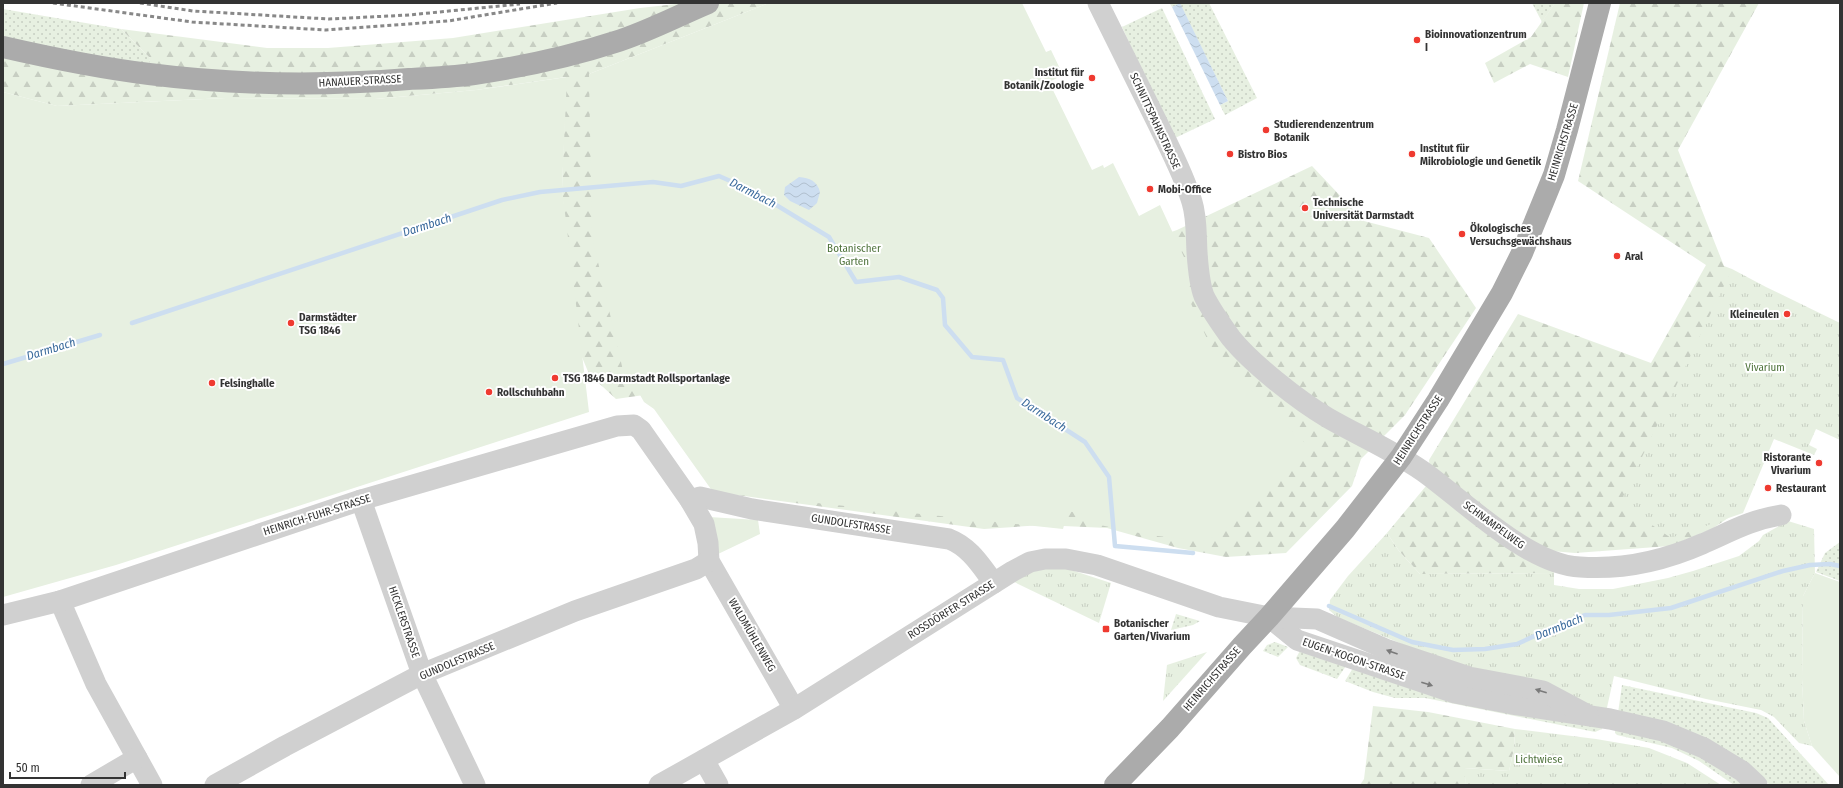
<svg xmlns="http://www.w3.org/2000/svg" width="1843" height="788" font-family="'Fira Sans Condensed',sans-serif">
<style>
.grass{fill:url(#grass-dots)}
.forest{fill:url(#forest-firs)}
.park{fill:url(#park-tufts)}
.garden{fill:#e7f0e1}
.water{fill:url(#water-waves)}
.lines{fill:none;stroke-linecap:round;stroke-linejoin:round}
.stream{stroke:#cddef0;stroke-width:4.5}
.minor{stroke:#d0d0d0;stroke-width:21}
.major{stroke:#ababab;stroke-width:22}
.rail{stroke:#888;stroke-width:3;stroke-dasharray:4 3;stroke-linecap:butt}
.oneway{fill:#7a7a7a}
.poi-dot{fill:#ef3a30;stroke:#fff;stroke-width:1.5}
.labels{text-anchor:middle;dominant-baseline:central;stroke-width:4;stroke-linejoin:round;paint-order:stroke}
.poi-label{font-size:11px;font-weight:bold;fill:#333;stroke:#fff;text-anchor:start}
.street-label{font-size:11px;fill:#333;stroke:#fff}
.park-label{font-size:11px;fill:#4f733c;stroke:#fff}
.water-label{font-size:12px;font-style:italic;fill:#3a6a9c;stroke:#fff}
</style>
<defs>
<pattern id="grass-dots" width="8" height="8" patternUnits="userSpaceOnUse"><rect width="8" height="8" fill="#e7f0e1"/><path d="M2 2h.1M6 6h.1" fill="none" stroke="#c7cec2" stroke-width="1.8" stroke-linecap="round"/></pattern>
<pattern id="forest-firs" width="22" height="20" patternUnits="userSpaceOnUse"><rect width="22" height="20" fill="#e7f0e1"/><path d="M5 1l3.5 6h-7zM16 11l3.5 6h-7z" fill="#c7cec2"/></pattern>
<pattern id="park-tufts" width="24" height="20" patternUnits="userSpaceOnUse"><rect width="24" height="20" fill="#e7f0e1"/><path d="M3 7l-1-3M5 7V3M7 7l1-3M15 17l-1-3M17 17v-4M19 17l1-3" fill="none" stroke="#c7cec2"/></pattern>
<pattern id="water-waves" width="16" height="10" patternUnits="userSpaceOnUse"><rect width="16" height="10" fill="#cddef0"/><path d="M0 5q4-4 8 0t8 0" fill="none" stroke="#b0bfce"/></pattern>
</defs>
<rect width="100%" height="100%" fill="#fff"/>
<g class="grass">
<path d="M1173 3H1209L1257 98 1225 115 1220 105 1228 101 1180 4 1172 7 1170 4Z"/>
<path d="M1532 3H1555L1542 22Z"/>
<path d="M1162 8 1215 119 1173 139 1122 27Z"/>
<path d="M3 9 121 29 150 58 149 74 3 47Z"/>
<path d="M1840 542V581L1816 572 1825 553Z"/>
<path d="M1176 614 1200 621 1193 625 1171 630Z"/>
<path d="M1275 642 1288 647 1278 657 1263 651 1267 645Z"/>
<path d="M1301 649 1346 666 1337 679 1300 665 1296 658Z"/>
<path d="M1353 668 1603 725 1602 729 1595 732 1425 698H1395L1373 692 1345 681Z"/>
<path d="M1622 685 1756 713 1768 718 1829 785H1770L1731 753 1618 713Z"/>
<path d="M1615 730 1658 738 1689 750 1745 785H1734L1699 761 1672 748 1617 735 1615 733Z"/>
</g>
<g class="forest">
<path d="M685 3H769L589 74 1110 253 1177 230 1312 166 1364 221 1429 238 1476 308 1405 415 1361 459 1352 486 1286 553 1226 557 1178 548 1107 528 1042 525 984 529 730 494 651 394 616 399 589 374 574 338 562 188 566 77 476 90 375 99 226 98 57 106 3 92V47L149 74 150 58 121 29 267 48H328L453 38 640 8Z"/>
<path d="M1555 3H1584L1568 77 1530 64 1494 83 1485 63 1531 37Z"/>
<path d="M1620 3H1759L1678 150 1724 266 1732 269 1724 493 1728 518 1712 529 1670 546 1575 553 1551 551 1554 573 1420 574 1399 551 1387 533 1431 480 1429 460 1518 314 1651 363 1706 265 1578 181Z"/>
<path d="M1373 706 1428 712 1515 729 1514 749 1509 771 1465 768 1466 785H1360L1364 779Z"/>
</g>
<g class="park">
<path d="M1732 269 1766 287 1840 323V440L1816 429 1809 445 1817 449 1814 455 1774 439 1743 513 1671 538 1620 503Z"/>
<path d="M1788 521 1814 529 1815 573 1803 596 1802 678 1804 721 1812 746 1799 743 1774 717 1761 710 1706 699 1614 676 1606 712 1450 664 1337 617 1329 610 1330 600 1348 576 1387 533 1399 551 1420 574 1554 573V585L1579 589H1613L1668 578 1693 571 1739 556 1759 541 1763 535Z"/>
<path d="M1059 566 1111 583 1099 623 1010 580 1024 571Z"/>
<path d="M1207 652 1163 701 1167 665Z"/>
<path d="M1515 729 1596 739 1649 748 1687 763 1721 785H1466L1464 768 1509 771 1514 749Z"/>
</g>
<g class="garden">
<path d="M769 3H1022L1046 52 1051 50 1063 75 1049 82 1092 170 1103 165 1104 168 1113 163 1139 216 1160 205 1184 257 1189 282 1183 286 1214 354 1313 451 1218 535 1202 541 1149 535 1085 522 1087 515 1068 511 1063 529 713 492 654 409 644 402 635 386 627 388 592 236 589 74Z"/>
<path d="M567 77 562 188 589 412 116 565 3 597V92L57 106 226 98 375 99 476 90Z"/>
<path d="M709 517 758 520 760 534 718 554Z"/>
<path d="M1815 573 1840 582V777L1812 746 1804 721 1802 678 1803 596Z"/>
</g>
<g class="water">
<path d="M1180 3 1228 101 1220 105 1172 7Z"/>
<path d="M799 177C810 178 817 181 820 192L817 203 809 210 790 201 784 195 785 187Z"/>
</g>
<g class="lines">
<g class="stream">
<path d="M132 323 502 200 540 192 653 182 681 186 719 176 753 191 829 237 856 282 899 277 937 290 943 298 945 325 972 357 1003 360 1017 398 1085 442 1109 477 1115 546 1193 553"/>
<path d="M3 364 100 335"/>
<path d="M1329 606 1412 642 1453 650 1485 649 1517 644 1568 621 1585 615H1609L1671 608 1783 571 1810 565 1830 564 1840 566"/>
</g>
<g class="minor">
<path d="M1098 3C1118 43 1138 84 1158 124 1170 149 1184 175 1192 202 1197 218 1196 235 1197 252 1198 266 1199 283 1204 296 1210 308 1223 327 1231 338 1252 364 1299 401 1328 418 1361 437 1397 452 1428 475 1467 504 1530 565 1580 567 1621 570 1663 561 1702 544 1730 532 1750 520 1781 515"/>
<path d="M361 500 422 674 475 785"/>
<path d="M690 500 700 497 752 509 949 539C970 547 981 566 994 583"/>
<path d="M60 601 96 684 152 785"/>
<path d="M3 615 60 601 361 500 617 426 634 425 641 430 690 500 704 524 708 543 709 561 794 709"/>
<path d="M1269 617 1297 640 1455 693 1512 704 1610 719 1663 731 1704 748 1742 771 1757 785"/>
<path d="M704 760 718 785"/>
<path d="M91 785 137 758"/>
<path d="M215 785 285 746 422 674 575 611 696 569 709 561"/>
<path d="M659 785 794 709 1013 571 1030 562 1045 559H1066L1097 565 1219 607 1269 617 1317 619 1388 650 1469 677 1543 691 1588 715"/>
</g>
<g class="major">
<path d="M3 47C51 58 100 68 149 74 235 85 322 86 409 79 430 78 453 77 474 74 521 67 569 57 615 42 647 32 677 16 708 3"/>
<path d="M1115 785 1170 728 1242 646 1269 617 1345 529 1401 457 1438 400 1502 293 1522 253 1543 202 1554 175 1567 130 1600 3"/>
</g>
<g class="rail">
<path d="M53 3 192 22 326 30 448 21 557 3"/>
<path d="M140 3 193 11 329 19 409 15 520 4"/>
</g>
</g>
<defs><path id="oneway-solid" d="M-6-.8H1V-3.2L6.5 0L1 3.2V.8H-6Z"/></defs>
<g class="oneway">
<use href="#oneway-solid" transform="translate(1392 652) rotate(-160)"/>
<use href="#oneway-solid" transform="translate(1427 684) rotate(18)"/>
<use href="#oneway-solid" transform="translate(1541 691) rotate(-163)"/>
</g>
<g class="poi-dot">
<circle cx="1417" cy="40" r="4"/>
<circle cx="1092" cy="78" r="4"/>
<circle cx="1266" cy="130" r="4"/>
<circle cx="1230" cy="154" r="4"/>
<circle cx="1412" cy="154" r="4"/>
<circle cx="1150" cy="189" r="4"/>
<circle cx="1305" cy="208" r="4"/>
<circle cx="1462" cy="234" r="4"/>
<circle cx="1617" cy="256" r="4"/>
<circle cx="1787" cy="314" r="4"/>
<circle cx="291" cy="323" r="4"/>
<circle cx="555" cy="378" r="4"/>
<circle cx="212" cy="383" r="4"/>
<circle cx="489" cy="392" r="4"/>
<circle cx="1819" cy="463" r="4"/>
<circle cx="1768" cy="488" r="4"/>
<rect x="1102" y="625" width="8" height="8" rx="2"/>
</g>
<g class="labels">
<g class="poi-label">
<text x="1425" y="34">Bioinnovationzentrum<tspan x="1425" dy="13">I</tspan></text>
<text x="1084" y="72" text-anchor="end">Institut für<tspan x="1084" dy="13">Botanik/Zoologie</tspan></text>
<text x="1274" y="124">Studierendenzentrum<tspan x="1274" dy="13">Botanik</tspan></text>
<text x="1420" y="148">Institut für<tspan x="1420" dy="13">Mikrobiologie und Genetik</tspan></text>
<text x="1238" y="154">Bistro Bios</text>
<text x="1158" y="189">Mobi-Office</text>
<text x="1313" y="202">Technische<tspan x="1313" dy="13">Universität Darmstadt</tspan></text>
<text x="1470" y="228">Ökologisches<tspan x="1470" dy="13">Versuchsgewächshaus</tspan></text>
<text x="1625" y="256">Aral</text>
<text x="1779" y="314" text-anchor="end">Kleineulen</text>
<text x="299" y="317">Darmstädter<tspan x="299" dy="13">TSG 1846</tspan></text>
<text x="563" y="378">TSG 1846 Darmstadt Rollsportanlage</text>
<text x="220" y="383">Felsinghalle</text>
<text x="497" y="392">Rollschuhbahn</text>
<text x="1811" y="457" text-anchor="end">Ristorante<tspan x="1811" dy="13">Vivarium</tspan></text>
<text x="1776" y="488">Restaurant</text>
<text x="1114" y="623">Botanischer<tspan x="1114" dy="13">Garten/Vivarium</tspan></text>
</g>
<g class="street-label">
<text transform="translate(360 81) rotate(-3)">HANAUER STRASSE</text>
<text transform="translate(1155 121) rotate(65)">SCHNITTSPAHNSTRASSE</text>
<text transform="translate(1563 142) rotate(-73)">HEINRICHSTRASSE</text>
<text transform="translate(1418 430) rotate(-57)">HEINRICHSTRASSE</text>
<text transform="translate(317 515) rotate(-18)">HEINRICH-FUHR-STRASSE</text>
<text transform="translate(851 524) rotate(9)">GUNDOLFSTRASSE</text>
<text transform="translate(1494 525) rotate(36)">SCHNAMPELWEG</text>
<text transform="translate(951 610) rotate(-32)">ROSSDÖRFER STRASSE</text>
<text transform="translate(404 622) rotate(71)">HICKLERSTRASSE</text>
<text transform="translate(752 635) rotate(60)">WALDMÜHLENWEG</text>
<text transform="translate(1354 659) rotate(19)">EUGEN-KOGON-STRASSE</text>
<text transform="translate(457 661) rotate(-23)">GUNDOLFSTRASSE</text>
<text transform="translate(1212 679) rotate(-49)">HEINRICHSTRASSE</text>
</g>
<g class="park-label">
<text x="854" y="248">Botanischer<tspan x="854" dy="13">Garten</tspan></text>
<text x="1765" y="367">Vivarium</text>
<text x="1539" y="759">Lichtwiese</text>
</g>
<g class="water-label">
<text transform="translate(753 193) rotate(27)">Darmbach</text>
<text transform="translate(427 225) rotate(-18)">Darmbach</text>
<text transform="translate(51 349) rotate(-17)">Darmbach</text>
<text transform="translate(1044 415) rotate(33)">Darmbach</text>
<text transform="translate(1559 627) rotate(-22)">Darmbach</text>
</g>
</g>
<rect width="1843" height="788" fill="none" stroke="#333333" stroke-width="8"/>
<path d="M10 772v6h115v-6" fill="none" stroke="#333333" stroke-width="2"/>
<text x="16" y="772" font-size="12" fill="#333333" stroke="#ffffff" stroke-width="3" paint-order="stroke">50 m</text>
</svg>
